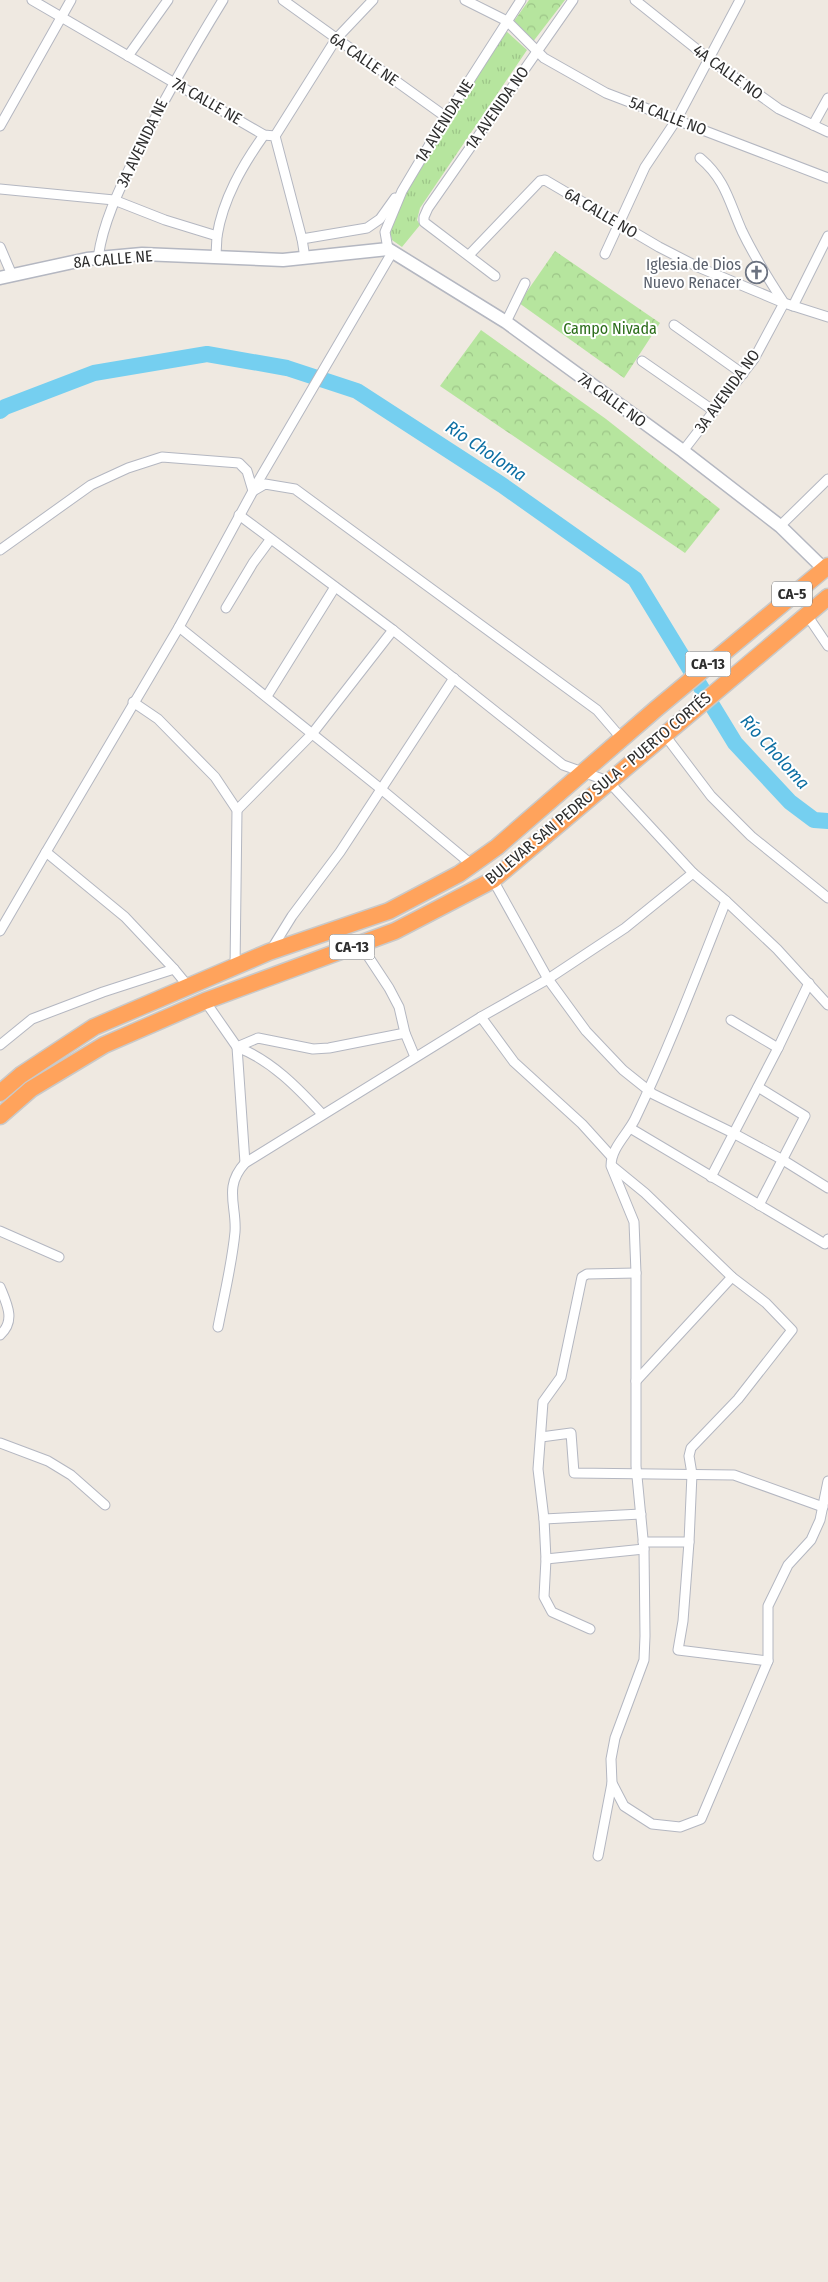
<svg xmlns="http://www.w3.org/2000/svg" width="828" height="2282" font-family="'Fira Sans Condensed',sans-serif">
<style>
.grass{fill:url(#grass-tufts)}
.park{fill:url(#park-crowns)}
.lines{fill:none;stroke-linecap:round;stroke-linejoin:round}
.river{stroke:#75cff0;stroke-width:16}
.street-casing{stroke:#b4b7c1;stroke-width:11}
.secondary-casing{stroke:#b4b7c1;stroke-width:15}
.highway-casing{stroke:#c9c9c9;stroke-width:19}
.street{stroke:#fff;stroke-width:9}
.secondary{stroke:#fff;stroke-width:12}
.highway{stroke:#ffa35c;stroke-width:16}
.labels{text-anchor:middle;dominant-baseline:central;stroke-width:4;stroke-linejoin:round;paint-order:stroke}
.shield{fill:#fff;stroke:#6d6d6d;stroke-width:1}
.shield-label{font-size:15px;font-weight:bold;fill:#2e2e2e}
.street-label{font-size:16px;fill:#2e2e2e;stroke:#fff}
.worship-label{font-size:16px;fill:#5b616d;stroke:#fff;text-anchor:end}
.park-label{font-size:16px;fill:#2c6e1b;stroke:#fff}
.water-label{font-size:18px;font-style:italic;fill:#0d6fa3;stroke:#fff}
</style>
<defs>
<pattern id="grass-tufts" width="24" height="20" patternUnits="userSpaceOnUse" patternTransform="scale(1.25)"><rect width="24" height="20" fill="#b6e59e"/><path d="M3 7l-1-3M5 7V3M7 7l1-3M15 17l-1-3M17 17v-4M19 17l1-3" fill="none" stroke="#9dc588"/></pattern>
<pattern id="park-crowns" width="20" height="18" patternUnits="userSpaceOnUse" patternTransform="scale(1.25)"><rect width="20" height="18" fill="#b6e59e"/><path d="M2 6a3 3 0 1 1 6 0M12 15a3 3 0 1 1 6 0" fill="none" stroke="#9dc588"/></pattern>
</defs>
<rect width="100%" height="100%" fill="#efe9e1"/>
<path class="grass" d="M506 31 527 50 420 208 417 220 420 225 402 247 392 240 390 232 393 220 413 178Z"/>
<g class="park">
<path d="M529 0H565L532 43 512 24Z"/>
<path d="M555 251 660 323 624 378 519 303Z"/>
<path d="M481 330 606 419 720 509 685 553 440 386Z"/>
</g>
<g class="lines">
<path class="river" d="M0 411 5 407 94 373 207 354 287 368 357 391 502 485 635 579 735 743 790 802 814 820 828 821"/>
<defs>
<g id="street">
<path d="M32 0 264 135 275 136 302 239 305 258"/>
<path d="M283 0 446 117"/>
<path d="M465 0 507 21 544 58 606 93 828 178"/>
<path d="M635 0 709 59 779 109 828 132"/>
<path d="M128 56 168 0"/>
<path d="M813 125 828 98"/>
<path d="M0 126 71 0"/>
<path d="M275 136 336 39 373 0"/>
<path d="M0 189 114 200 165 220 217 236 216 255"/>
<path d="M217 236C223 199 242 166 264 135"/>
<path d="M302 239 367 228 380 219 395 198"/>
<path d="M0 247 12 275"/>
<path d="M388 249 385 232 402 191 446 117 521 0"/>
<path d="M605 254 645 167 677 119 740 0"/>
<path d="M469 255 540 181 545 180 659 247 698 267 784 303 828 317"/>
<path d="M98 258C103 222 119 190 135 157 162 103 191 52 223 0"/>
<path d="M495 276 424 222V217L428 208 573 0"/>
<path d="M793 306 828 236"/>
<path d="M506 322 525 283"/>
<path d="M674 325 743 374"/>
<path d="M642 361 714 411"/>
<path d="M683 451 754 359 784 303C769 280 754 256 742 231 729 202 726 180 700 158"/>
<path d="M253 490 393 251"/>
<path d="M253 491 265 484 295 489 597 710 622 739"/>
<path d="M239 515 393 630 563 765 608 781 693 873 726 901 777 949 828 1005"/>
<path d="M780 526 828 479"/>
<path d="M0 550 91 485 128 468 162 457 239 463 247 471 253 491 179 627"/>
<path d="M226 608 253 563 270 540"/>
<path d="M807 615 828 646"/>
<path d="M267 696 335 587"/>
<path d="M133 702 158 719 215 777 237 810 235 968"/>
<path d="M664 734 711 796 751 836 828 898"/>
<path d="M237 810 312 734 393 630"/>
<path d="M493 880 548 979 586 1031 623 1070 653 1094 733 1133 783 1160 828 1188"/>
<path d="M726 901C697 974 669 1048 635 1119 627 1135 611 1148 611 1166L634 1222 636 1273V1466L644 1549 645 1636 644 1660 615 1738 611 1759 612 1783 624 1806 652 1824 680 1827 701 1819 768 1661V1606L788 1565 811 1540 820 1520 828 1481"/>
<path d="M0 931 46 852"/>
<path d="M360 944 389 988 399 1007 405 1033 415 1057"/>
<path d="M271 950 292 916 340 852 454 678"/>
<path d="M174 969 125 917 46 852 179 627 381 789 471 864"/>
<path d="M205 1001 237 1047 245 1163"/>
<path d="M481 1017 514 1062 582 1124 611 1156"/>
<path d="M731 1020 778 1048"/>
<path d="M0 1045 32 1019 103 992 174 969 188 986"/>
<path d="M237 1047 258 1038 313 1049 329 1048 405 1033"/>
<path d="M237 1047C271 1060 298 1088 322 1114"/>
<path d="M758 1087 805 1116 759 1205"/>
<path d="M630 1128 825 1244 828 1239"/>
<path d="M612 1166 645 1193 732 1277 766 1303 792 1330 738 1399 691 1448 689 1456 692 1474 689 1542 683 1621 678 1650 768 1661"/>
<path d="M711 1177 778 1048 809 983"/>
<path d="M0 1231 59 1257"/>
<path d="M0 1287C7 1304 16 1321 0 1335"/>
<path d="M218 1327C224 1296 232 1264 235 1232 237 1206 223 1187 245 1163L481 1017 548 979 625 928 693 873"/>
<path d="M636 1381 732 1277"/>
<path d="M541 1437 571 1433 574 1473 734 1475 823 1507"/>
<path d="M0 1443 48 1461 71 1475 105 1505"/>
<path d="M544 1519 641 1514"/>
<path d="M643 1542H689"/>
<path d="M546 1559 644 1549"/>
<path d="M590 1629 552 1612 544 1597 546 1559 544 1519 538 1469 543 1402 561 1377 582 1277 587 1274 636 1273"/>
<path d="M598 1856 612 1783"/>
</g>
<path id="secondary" d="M0 278 87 259 142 254 283 260 388 249 506 322 683 451 780 526 824 569"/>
<g id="highway">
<path d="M0 1093 21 1075 94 1027 269 952 389 911 459 874 497 847 656 709 828 566"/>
<path d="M0 1116 31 1089 104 1045 205 1001 395 931 493 880 828 597"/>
</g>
</defs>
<use href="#street" class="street-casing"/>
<use href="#secondary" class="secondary-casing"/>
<use href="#highway" class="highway-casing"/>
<use href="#street" class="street"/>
<use href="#secondary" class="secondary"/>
<use href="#highway" class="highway"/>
</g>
<defs>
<symbol id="church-ring" viewBox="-11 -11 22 22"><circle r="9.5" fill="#fff" stroke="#6b7280" stroke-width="1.5"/><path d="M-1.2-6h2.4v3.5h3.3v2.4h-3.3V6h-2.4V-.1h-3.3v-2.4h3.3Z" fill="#6b7280"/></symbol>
</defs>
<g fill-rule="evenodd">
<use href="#church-ring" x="744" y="260" width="25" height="25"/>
</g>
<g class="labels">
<g class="shield">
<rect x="772" y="581.5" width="40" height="25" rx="4"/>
<rect x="685.5" y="651.5" width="45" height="25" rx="4"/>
<rect x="329.5" y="934.5" width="45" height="25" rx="4"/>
</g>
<g class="shield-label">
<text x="792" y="594">CA-5</text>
<text x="708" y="664">CA-13</text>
<text x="352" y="947">CA-13</text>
</g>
<g class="street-label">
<text transform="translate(364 59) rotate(35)">6A CALLE NE</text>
<text transform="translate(728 72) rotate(36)">4A CALLE NO</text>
<text transform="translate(207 101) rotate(30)">7A CALLE NE</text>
<text transform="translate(497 108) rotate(-55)">1A AVENIDA NO</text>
<text transform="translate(668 116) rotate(21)">5A CALLE NO</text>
<text transform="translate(444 121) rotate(-58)">1A AVENIDA NE</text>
<text transform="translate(142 143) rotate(-64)">3A AVENIDA NE</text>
<text transform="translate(601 213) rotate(31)">6A CALLE NO</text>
<text transform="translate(113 259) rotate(-5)">8A CALLE NE</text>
<text transform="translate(727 391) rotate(-54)">3A AVENIDA NO</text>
<text transform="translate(612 400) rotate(36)">7A CALLE NO</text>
<text transform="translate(598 788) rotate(-40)">BULEVAR SAN PEDRO SULA - PUERTO CORTÉS</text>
</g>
<g class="worship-label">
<text x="741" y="264">Iglesia de Dios<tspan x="741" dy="18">Nuevo Renacer</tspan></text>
</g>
<g class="park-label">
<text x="610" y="328">Campo Nivada</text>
</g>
<g class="water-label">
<text transform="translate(486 451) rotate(34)">Río Choloma</text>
<text transform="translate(775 752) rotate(48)">Río Choloma</text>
</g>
</g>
</svg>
